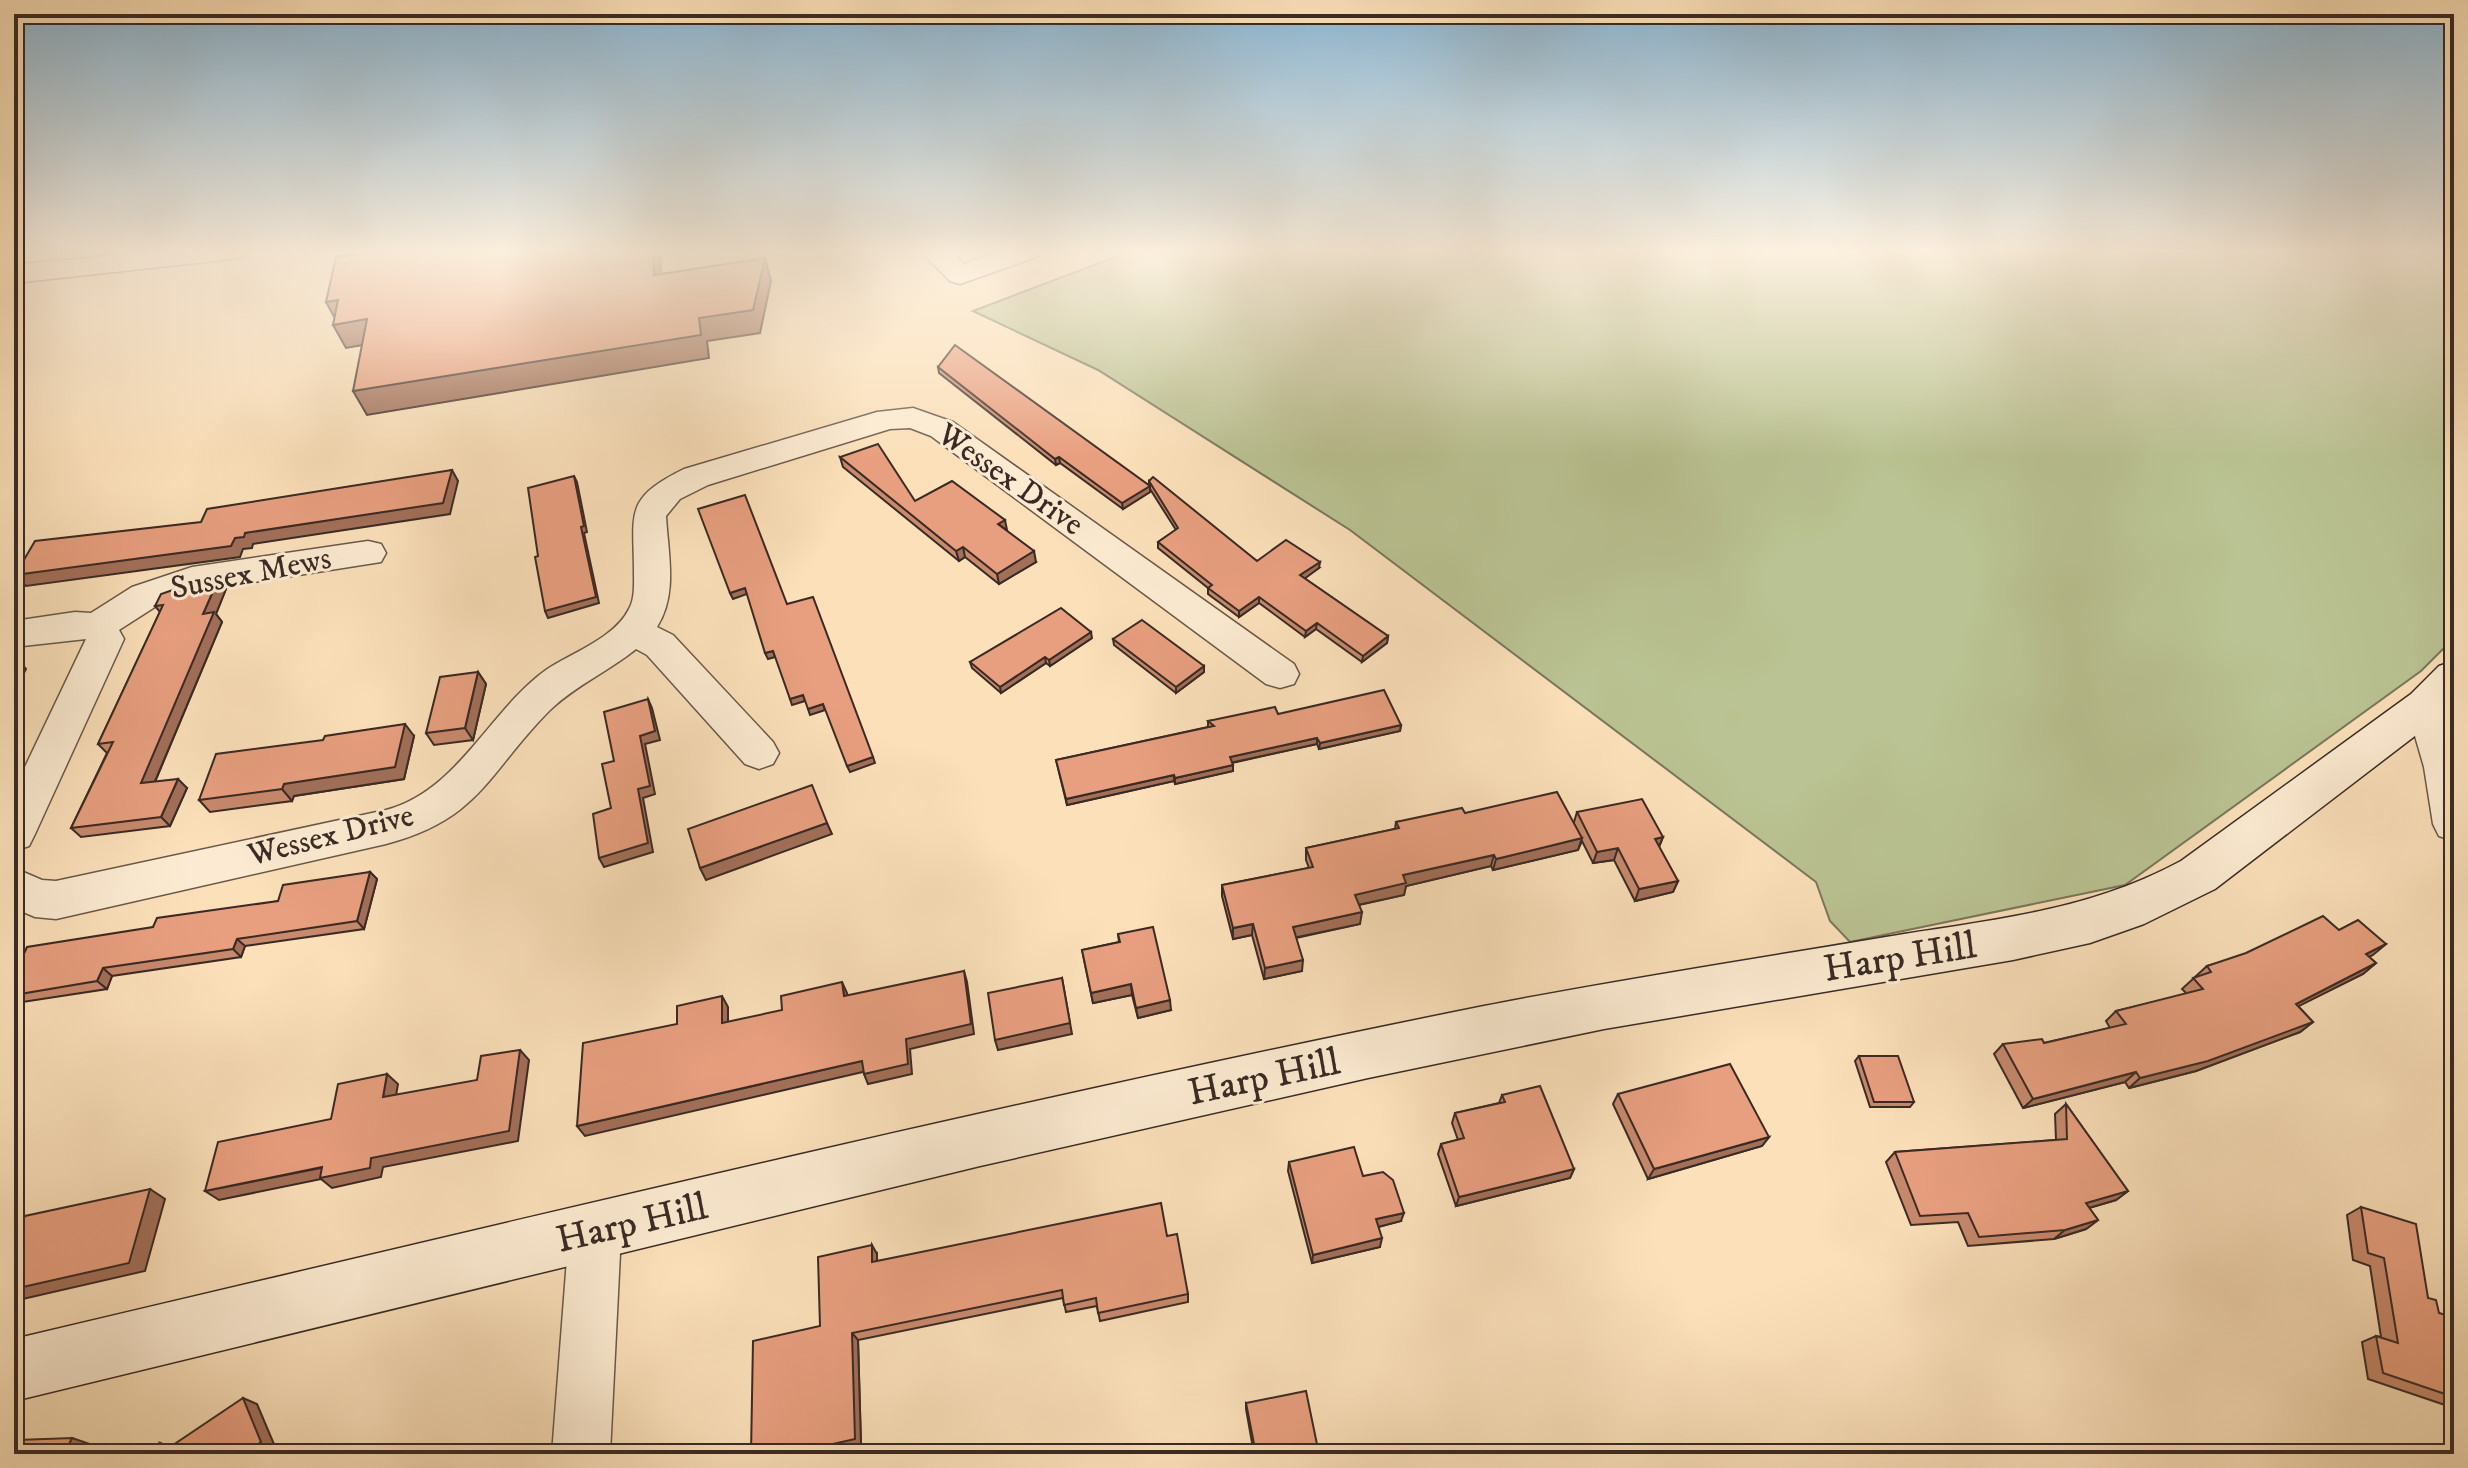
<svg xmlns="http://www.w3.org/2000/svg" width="2468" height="1468" font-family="'IM FELL DW Pica',serif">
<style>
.green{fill:#bac393;stroke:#7a765c;stroke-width:2}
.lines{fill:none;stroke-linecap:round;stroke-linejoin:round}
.street-casing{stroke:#6a584a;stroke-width:3}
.secondary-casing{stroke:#392a25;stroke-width:3}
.street{fill:#fcebd2;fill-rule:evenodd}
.secondary{fill:#fcebd2;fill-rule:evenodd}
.wall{fill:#c8896d;stroke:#392a25;stroke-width:2}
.shaded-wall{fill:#a26f59;stroke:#392a25;stroke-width:2}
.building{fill:#e89f7f;stroke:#392a25;stroke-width:2}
.labels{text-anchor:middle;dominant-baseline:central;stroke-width:6;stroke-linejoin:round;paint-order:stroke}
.street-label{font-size:32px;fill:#392a25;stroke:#fcebd2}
.near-street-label{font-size:38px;fill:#392a25;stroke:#fcebd2}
</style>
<rect width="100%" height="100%" fill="#fbe0ba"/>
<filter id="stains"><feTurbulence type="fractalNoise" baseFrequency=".0025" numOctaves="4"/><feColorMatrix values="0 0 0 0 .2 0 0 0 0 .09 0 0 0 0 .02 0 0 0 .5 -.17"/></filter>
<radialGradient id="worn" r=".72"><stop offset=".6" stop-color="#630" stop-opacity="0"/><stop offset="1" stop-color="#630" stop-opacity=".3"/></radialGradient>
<path class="green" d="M1131 251H2454V638L2421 671 2125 885 1850 942 1830 921 1816 882 1350 530 1098 370 973 311Z"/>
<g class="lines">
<defs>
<g id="street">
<path d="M152 251H247L243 257 233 259 14 283V265Z"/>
<path d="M920 251H950L964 264 1000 251H1040L1036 257 960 284 950 281Z"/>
<path d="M913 408 953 422 1294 664 1299 674 1294 684 1280 688 1266 684 931 436 910 428 890 429 708 485 680 499 666 516C668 554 678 594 657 627L673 635 773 742 779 753 773 764 759 769 745 764 647 655 636 649C609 671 576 685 550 710 488 772 481 819 386 844L56 919 35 917 14 908V868L42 880 56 881 386 810C458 791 489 711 546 670 571 653 615 638 629 609 635 599 634 584 634 573 634 513 623 499 684 469L877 412Z"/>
<path d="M368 541 381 544 386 553 381 562 197 591 158 605 119 630 124 639 35 834 29 846 14 851V790L86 639 14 647V621L75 612 91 613 132 587 192 567Z"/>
<path d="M2426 690 2440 695 2454 733V841L2439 836 2433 824 2424 767 2406 705 2412 695Z"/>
<path d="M595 1207 614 1214 621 1233 610 1454H552L569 1233 576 1214Z"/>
</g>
<path id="secondary" d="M2454 661V703L2441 716 2215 889 2144 924 2090 943 2013 960 1604 1029 1368 1078 980 1166 14 1401V1339C503 1224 991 1105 1484 1006 1616 980 1748 960 1880 938 1986 920 2085 913 2181 861L2411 694 2439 666Z"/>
</defs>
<use href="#street" class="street-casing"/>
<use href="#secondary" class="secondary-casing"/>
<use href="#street" class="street"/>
<use href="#secondary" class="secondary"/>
</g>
<g class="wall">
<path d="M938 367 1149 485V481L1257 561 1319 568 1304 578 1388 636 1387 643 1362 662 1316 629 1305 637 1259 603 1239 617 1208 594V588L1158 548V542L1176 530 1150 489V492L1123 509 1060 463 1056 465 939 373Z"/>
<path d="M840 457 915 501 1036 562 999 584 965 557 959 561 843 467Z"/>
<path d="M226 589 216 614 222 622 155 782 187 788 170 826 81 837 71 828 107 753 98 744 160 612 155 606Z"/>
<path d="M1092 638 1050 666 1046 663 1001 693 972 668 970 662Z"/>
<path d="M1113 639 1204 666V672L1176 693 1114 645Z"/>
<path d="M478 672 486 684 473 740 434 745 426 733Z"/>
<path d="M1278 714 1401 725 1400 731 1319 749 1317 744 1232 763 1233 771 1175 784 1174 781 1067 805 1056 760 1208 727V721Z"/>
<path d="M414 736 404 779 294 796 292 801 210 812 199 800Z"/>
<path d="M1577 812 1663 837 1659 847 1678 881 1673 892 1635 901 1614 860 1593 863 1582 841 1578 850 1493 870 1491 866 1406 886 1404 895 1359 905 1360 924 1296 938 1302 971 1264 979 1252 935 1233 939 1222 896V885L1309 868 1306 860V848L1395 829 1396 822 1465 813 1574 822Z"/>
<path d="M370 872 377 879 364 929 245 946 241 957 112 976 107 989 16 1003 14 1002V995L153 927 278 901Z"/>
<path d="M2339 930 2386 944 2369 957 2376 963 2363 974 2298 1006 2313 1022 2300 1032 2196 1071 2129 1088 2125 1082 2023 1108 1994 1054 2003 1044 2044 1043 2110 1028 2106 1021 2116 1011 2187 994 2182 989 2207 966Z"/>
<path d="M1118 934 1171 1010 1138 1018 1132 995 1093 1003 1082 950 1119 942Z"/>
<path d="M1859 1056 1914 1102 1910 1107H1870L1855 1061Z"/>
<path d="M1618 1094 1769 1137 1762 1146 1648 1179 1613 1104Z"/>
<path d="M1502 1095 1574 1169 1570 1178 1456 1206 1438 1154 1441 1144 1458 1140 1452 1123 1455 1113 1499 1103Z"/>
<path d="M2066 1104 2128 1191 2116 1200 2089 1208 2098 1220 2086 1229 2054 1239 1968 1246 1958 1222 1911 1225 1886 1162 1895 1152 2056 1140 2055 1114Z"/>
<path d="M1289 1162 1363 1176 1401 1221 1378 1227 1380 1247 1312 1263 1288 1171Z"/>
<path d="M2361 1207 2439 1313 2454 1324V1408L2368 1379 2362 1342 2376 1336 2381 1337 2370 1266 2353 1260 2347 1215Z"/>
<path d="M1167 1236 1188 1294V1302L1100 1321 1097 1306 1066 1312 1063 1298 858 1340 861 1445 820 1326 877 1254V1261Z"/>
<path d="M1246 1403 1319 1454H1254L1246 1409Z"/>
</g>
<g class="shaded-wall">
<path d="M653 251H660L662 298 654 275Z"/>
<path d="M765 258 771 281 760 333 707 341 709 358 367 415 353 391 699 318Z"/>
<path d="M338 300 367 319 380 342 346 348 333 325 338 324 326 302Z"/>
<path d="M1059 457 1060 463 1056 465 1055 459Z"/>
<path d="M452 470 458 481 450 514 253 544 252 548 243 549 240 557 26 586 15 575 235 538 245 533Z"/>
<path d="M574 476 577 482 587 532 584 533 599 603 548 618 545 611 581 527Z"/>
<path d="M1150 486V492L1123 509 1122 503Z"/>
<path d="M1005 520 1007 530 998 524Z"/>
<path d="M963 547 965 557 959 561 956 551Z"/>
<path d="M1034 551 1036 562 999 584 997 574Z"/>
<path d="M1320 562 1319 568 1300 582V575Z"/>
<path d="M218 580 226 589 216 614 222 622 150 793 141 783 203 614Z"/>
<path d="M745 588 747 594 733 599 730 593Z"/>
<path d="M1259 597V603L1239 617V611Z"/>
<path d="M1317 623 1316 629 1305 637 1306 631Z"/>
<path d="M1091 632 1092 638 1050 666 1049 660Z"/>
<path d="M1388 636 1387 643 1362 662 1363 656Z"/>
<path d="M773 651 775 657 768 659 765 653Z"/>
<path d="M1045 657 1046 663 1001 693 1000 687Z"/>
<path d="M20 662 26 669 14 693V674Z"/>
<path d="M1204 666V672L1176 693V687Z"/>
<path d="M478 672 486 684 473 740 465 728Z"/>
<path d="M803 695 805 701 792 705 790 699Z"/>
<path d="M648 699 652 708 660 740 645 744 655 794 643 798 653 852 604 867 599 858 638 789 640 736Z"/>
<path d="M823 704 825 710 810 715 808 709Z"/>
<path d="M405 724 414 736 404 779 294 796 292 801 282 789 284 784Z"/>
<path d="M1401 725 1400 731 1319 749 1320 743Z"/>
<path d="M1317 738V744L1230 763V757Z"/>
<path d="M873 757 875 763 850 772 847 766Z"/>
<path d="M1233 765V771L1175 784V778Z"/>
<path d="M1174 775V781L1067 805 1066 799Z"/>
<path d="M178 779 187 788 170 826 161 817Z"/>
<path d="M827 823 832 834 706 880 700 868Z"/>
<path d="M1663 837 1658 849 1655 839Z"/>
<path d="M1582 838 1578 850 1493 870 1496 859Z"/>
<path d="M1618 848 1614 860 1593 863 1597 852Z"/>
<path d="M1494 855 1491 866 1406 886 1404 895 1353 906 1355 895 1403 875Z"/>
<path d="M370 872 377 879 364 929 357 921Z"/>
<path d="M1678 881 1673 892 1635 901 1639 889Z"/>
<path d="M1362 912 1360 924 1293 938V927Z"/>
<path d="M1253 924 1252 935 1233 939V928Z"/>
<path d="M237 939 245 946 241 957 233 949Z"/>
<path d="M2386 944 2373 955 2353 965 2366 954Z"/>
<path d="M1303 960 1302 971 1264 979 1265 968Z"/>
<path d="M2376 963 2363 974 2283 1014 2296 1004Z"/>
<path d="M103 968 112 976 107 989 97 981Z"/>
<path d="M964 971 967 982 974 1034 910 1049 912 1074 868 1084 864 1074 906 1039Z"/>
<path d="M1062 978 1072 1034 998 1050 995 1040Z"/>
<path d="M842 982 847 993 849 1007 844 996Z"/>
<path d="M1131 984 1132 995 1093 1003 1091 993Z"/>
<path d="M722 996 728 1007V1034L722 1023Z"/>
<path d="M1170 1000 1171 1010 1138 1018 1136 1008Z"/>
<path d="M2313 1022 2300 1032 2196 1071 2129 1088 2140 1078Z"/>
<path d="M520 1050 529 1060 518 1141 383 1167 381 1177 332 1188 321 1179 219 1200 205 1191 371 1158Z"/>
<path d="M862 1061 867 1071 585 1136 577 1126Z"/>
<path d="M2136 1072 2125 1082 2023 1108 2033 1099Z"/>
<path d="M387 1074 398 1084 394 1107 383 1097Z"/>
<path d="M1769 1137 1762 1146 1648 1179 1654 1169Z"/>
<path d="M1574 1169 1570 1178 1456 1206 1459 1197Z"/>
<path d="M150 1189 165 1199 145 1271 14 1301V1289Z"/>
<path d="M2128 1191 2116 1200 2075 1212 2086 1203Z"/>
<path d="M1404 1213 1401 1221 1374 1228 1376 1219Z"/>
<path d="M2098 1220 2086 1229 2054 1239 2065 1230Z"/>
<path d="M1382 1238 1380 1247 1312 1263 1313 1255Z"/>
<path d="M872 1245 877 1254V1270L872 1262Z"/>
<path d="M852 1333 858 1340 861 1445 823 1454H789Z"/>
<path d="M243 1398 257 1404 276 1449 269 1454H245Z"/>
<path d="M72 1438 90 1444 85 1454H64Z"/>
<path d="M160 1443 176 1449 164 1451Z"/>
</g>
<g class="building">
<path d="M377 251H653L654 275 765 258 753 310 699 318 701 335 353 391 367 319 333 325 338 300 326 302 336 257Z"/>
<path d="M955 345 1150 486 1122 503 1059 457 1055 459 938 367Z"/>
<path d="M878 444 915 501 952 481 1005 520 998 524 1034 551 997 574 963 547 956 551 840 457Z"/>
<path d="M452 470 443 503 245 533 244 537 235 538 231 546 15 575 35 541 201 522 207 509Z"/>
<path d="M574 476 584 526 581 527 596 597 545 611 535 557 538 556 528 488Z"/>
<path d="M1153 477 1257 561 1286 540 1320 562 1300 575 1388 636 1363 656 1317 623 1306 631 1259 597 1239 611 1208 588 1212 585 1158 542 1178 528 1149 481Z"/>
<path d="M745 495 787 604 813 597 873 757 847 766 823 704 808 709 803 695 790 699 773 651 765 653 745 588 730 593 698 509Z"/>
<path d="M218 580 203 614 214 612 141 783 178 779 161 817 71 828 113 742 98 744 163 605 155 606 161 594 190 584Z"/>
<path d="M1061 608 1091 632 1049 660 1045 657 1000 687 970 662Z"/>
<path d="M1142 620 1204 666 1176 687 1113 639Z"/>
<path d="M20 662 14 674V663Z"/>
<path d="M478 672 465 728 426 733 440 677Z"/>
<path d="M1384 690 1401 725 1320 743 1317 738 1230 757 1233 765 1175 778 1174 775 1066 799 1056 760 1214 726 1208 721 1275 707 1278 714Z"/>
<path d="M648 699 655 731 640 736 650 786 638 789 648 843 599 858 593 814 611 808 602 764 614 761 604 712Z"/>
<path d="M405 724 395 767 284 784 282 789 199 800 216 754 323 740 325 736Z"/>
<path d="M812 785 827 823 700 868 688 829Z"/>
<path d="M1557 792 1582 838 1496 859 1494 855 1403 875 1406 883 1355 895 1362 912 1293 927 1303 960 1265 968 1253 924 1233 928 1222 885 1313 867 1306 848 1399 828 1396 822 1462 808 1465 813Z"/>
<path d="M1642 799 1663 837 1655 839 1678 881 1639 889 1618 848 1597 852 1577 812Z"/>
<path d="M370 872 357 921 237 939 233 949 103 968 97 981 14 995V976L27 947 153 927 157 918 278 901 283 885Z"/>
<path d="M2323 916 2339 930 2358 920 2386 944 2366 954 2376 963 2296 1004 2313 1022 2208 1061 2140 1078 2136 1072 2033 1099 2003 1044 2042 1039 2044 1043 2126 1024 2116 1011 2203 989 2193 978 2211 972 2207 966 2246 953Z"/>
<path d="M1153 927 1170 1000 1136 1008 1131 984 1091 993 1082 950 1120 942 1118 934Z"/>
<path d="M964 971 971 1024 906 1039 908 1064 864 1074 862 1061 577 1126 583 1043 677 1024V1006L722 996V1023L782 1010 781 996 842 982 844 996Z"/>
<path d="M1062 978 1070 1023 995 1040 988 993Z"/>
<path d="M520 1050 509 1131 371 1158 370 1168 320 1178 322 1167 205 1191 218 1142 331 1119 338 1084 387 1074 383 1097 477 1080 481 1056Z"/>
<path d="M1859 1056H1898L1914 1102H1874Z"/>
<path d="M1730 1064 1769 1137 1654 1169 1618 1094Z"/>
<path d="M1540 1086 1574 1169 1459 1197 1441 1144 1464 1138 1455 1113 1505 1102 1502 1095Z"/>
<path d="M2066 1104 2128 1191 2086 1203 2098 1220 2065 1230 1979 1237 1968 1213 1920 1216 1895 1152 2067 1139Z"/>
<path d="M1354 1147 1363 1176 1383 1172 1393 1180 1404 1213 1376 1219 1382 1238 1313 1255 1289 1162Z"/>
<path d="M150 1189 129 1263 14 1289V1222L23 1220 25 1216Z"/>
<path d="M1161 1203 1167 1236 1177 1234 1188 1294 1098 1313 1096 1298 1064 1305 1062 1290 852 1333 855 1439 789 1454H751L753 1341 820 1326 818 1257 872 1245V1262Z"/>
<path d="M2361 1207 2416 1224 2428 1298 2436 1300 2439 1313 2453 1317 2454 1324V1397L2383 1373 2376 1336 2398 1343 2384 1258 2368 1253Z"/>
<path d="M1306 1391 1319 1454H1256L1246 1403Z"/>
<path d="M243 1398 261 1442 245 1454H143L160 1443 164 1451Z"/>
<path d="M72 1438 64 1454H14V1447L17 1440Z"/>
</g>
<linearGradient id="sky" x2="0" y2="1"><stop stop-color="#8bb7d5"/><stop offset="0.55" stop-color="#fdf1e0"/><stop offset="1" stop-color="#fdf1e0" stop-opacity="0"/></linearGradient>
<rect width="2468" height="457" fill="url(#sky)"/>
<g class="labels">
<g class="street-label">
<text transform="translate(1010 480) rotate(35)">Wessex Drive</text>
<text transform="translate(251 574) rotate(-11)">Sussex Mews</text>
<text transform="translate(331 836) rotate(-14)">Wessex Drive</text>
</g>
<g class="near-street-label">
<text transform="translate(1900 958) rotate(-9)">Harp Hill</text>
<text transform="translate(1264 1078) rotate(-12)">Harp Hill</text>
<text transform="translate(632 1224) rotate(-13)">Harp Hill</text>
</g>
</g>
<rect width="2468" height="1468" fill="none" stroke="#fbe0ba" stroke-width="48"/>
<rect x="16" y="16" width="2436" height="1436" fill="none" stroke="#392a25" stroke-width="4"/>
<rect x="24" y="24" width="2420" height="1420" fill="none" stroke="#392a25" stroke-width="2"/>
<rect width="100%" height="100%" filter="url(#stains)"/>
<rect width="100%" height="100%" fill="url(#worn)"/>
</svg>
